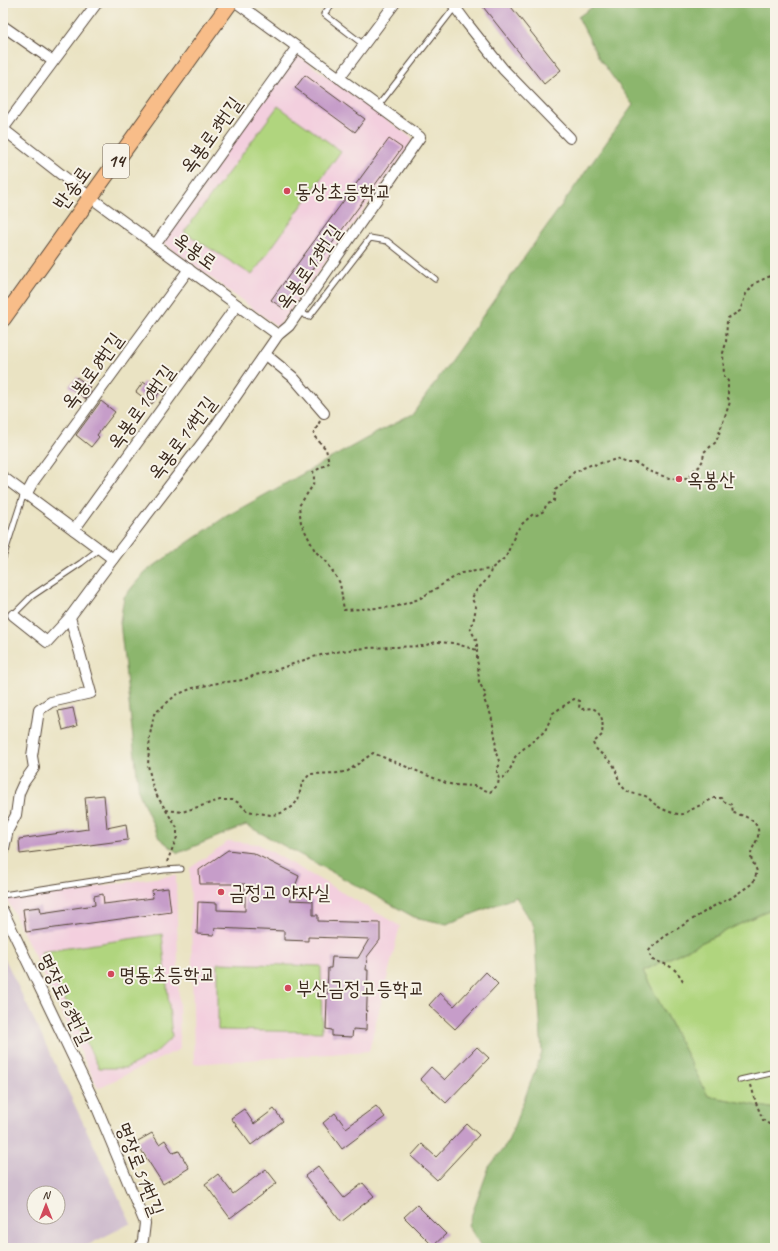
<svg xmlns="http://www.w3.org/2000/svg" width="778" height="1251" font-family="Caveat,'Poor Story',sans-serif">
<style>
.built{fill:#f3cfde}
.industrial{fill:#cfbdce;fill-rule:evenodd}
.green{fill:#b0d57e;stroke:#76804e}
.forest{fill:#8cb66d;stroke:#647046}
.building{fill:#c69dc9}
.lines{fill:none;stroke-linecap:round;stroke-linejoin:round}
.lane-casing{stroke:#554637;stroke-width:7}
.street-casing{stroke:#554637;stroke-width:12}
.primary-casing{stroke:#554637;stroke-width:17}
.path{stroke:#554637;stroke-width:2;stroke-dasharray:3 3;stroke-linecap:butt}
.lane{stroke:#fff;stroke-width:5}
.street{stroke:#fff;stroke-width:10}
.primary{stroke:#f8bd89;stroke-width:15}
.poi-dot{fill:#d1495b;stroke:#f7f3e8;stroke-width:1.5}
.labels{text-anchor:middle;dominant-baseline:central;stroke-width:4;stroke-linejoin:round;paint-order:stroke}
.shield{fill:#f7f3e8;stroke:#73665b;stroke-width:1}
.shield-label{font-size:19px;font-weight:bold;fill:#3b2a1e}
.street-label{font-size:20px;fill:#3b2a1e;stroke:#f7f3e8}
.poi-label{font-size:20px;fill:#3b2a1e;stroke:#f7f3e8;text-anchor:start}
</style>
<rect width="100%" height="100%" fill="#f7f3e8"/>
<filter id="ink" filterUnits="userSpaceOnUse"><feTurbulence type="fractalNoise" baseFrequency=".025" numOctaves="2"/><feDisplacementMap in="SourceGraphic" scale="8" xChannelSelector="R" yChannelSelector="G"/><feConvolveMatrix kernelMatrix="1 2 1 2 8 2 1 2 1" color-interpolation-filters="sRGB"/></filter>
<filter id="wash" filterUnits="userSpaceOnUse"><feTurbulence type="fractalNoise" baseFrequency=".012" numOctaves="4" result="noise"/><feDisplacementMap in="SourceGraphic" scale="16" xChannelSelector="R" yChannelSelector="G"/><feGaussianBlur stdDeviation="0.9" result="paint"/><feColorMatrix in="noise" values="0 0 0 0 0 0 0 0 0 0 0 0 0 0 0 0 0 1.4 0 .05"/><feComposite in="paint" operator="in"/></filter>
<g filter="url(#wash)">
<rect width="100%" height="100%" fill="#eae3c3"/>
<g class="built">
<path d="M296 54 412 138 413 142 278 327 161 241Z"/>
<path d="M229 841 258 844 400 926 369 1051 194 1064 190 868Z"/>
<path d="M176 875 180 1049 98 1088 7 899Z"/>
</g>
<path class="industrial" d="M3 955 131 1223 82 1248H3ZM34 1193H58V1217H34Z"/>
<g class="green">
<path d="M278 106 341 151 252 275 184 232Z"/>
<path d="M775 907V1109L708 1096 643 971Z"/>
<path d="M162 934 172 1037 154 1054 126 1068H99L41 952Z"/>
<path d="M218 963 321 966 322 1032 218 1030Z"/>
</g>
<path class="forest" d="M598 3H775V907L643 971 708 1096 775 1109V1248H482L468 1225 489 1167 507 1144 542 1053 534 926 516 897 447 924 414 917 246 825 178 853 159 838 139 793 120 622 124 597 145 572 225 517 378 432 412 415 633 105 599 58 578 17Z"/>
<g id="blocks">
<g class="building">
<path d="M480 3H508L561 70 544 84Z"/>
<path d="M305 75 365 119 355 132 295 88Z"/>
<path d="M389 139 402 148 284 309 271 300Z"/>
<path d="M77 377 90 387 87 390 91 392 86 399 69 386Z"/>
<path d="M143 382 159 393 152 404 136 392Z"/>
<path d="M101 401 115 412 97 435 99 437 91 447 76 435Z"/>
<path d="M73 708 77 726 63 730 58 711Z"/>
<path d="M104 795 107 828 126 824 128 840 20 854 19 839 88 829 85 797Z"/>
<path d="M228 850 253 853 299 876 290 900 313 901V915H318V921L380 923V940L367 957 366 970H368L366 1030 353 1029 352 1037 332 1036V1030L326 1029 328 968H331L332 957 358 958 369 939 308 937V941L284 940V931L215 928 214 935 197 934 198 902 217 903V910L245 911V884H200L199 870Z"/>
<path d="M168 888 171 912 26 932 23 909 40 907 41 913 95 905 94 896 103 894 104 904 153 898 152 890Z"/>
<path d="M486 972 498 984 455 1029 429 1005 440 993 454 1006Z"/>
<path d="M477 1047 489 1058 446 1103 420 1079 431 1067 445 1080Z"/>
<path d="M376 1106 385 1117 342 1149 323 1123 335 1113 346 1128Z"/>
<path d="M244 1109 254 1124 274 1109 283 1121 251 1145 231 1118Z"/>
<path d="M467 1124 479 1135 437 1180 411 1156 422 1144 436 1157Z"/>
<path d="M152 1133 159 1144 165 1140 173 1153 179 1151 189 1168 163 1184 136 1142Z"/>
<path d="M318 1166 344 1198 363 1183 374 1196 341 1222 305 1176Z"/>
<path d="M266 1169 277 1183 230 1218 205 1184 218 1174 233 1194Z"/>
<path d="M417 1205 446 1234 433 1246 404 1217Z"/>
</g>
</g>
</g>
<g filter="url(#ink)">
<use href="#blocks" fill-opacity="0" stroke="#554637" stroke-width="1"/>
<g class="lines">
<defs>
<g id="lane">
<path d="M333 3 324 14 364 45"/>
<path d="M378 106 455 7"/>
<path d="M299 312 309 317 370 238 387 241 435 279"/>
<path d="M3 558 23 496 26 495"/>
<path d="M13 615 32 596 81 563 99 549"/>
<path d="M3 895 164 870 181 869"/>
<path d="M740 1080 775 1072"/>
</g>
<g id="street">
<path d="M452 3 466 22 503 69 570 138"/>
<path d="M3 26 53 61"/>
<path d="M339 78 395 3"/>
<path d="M3 129 90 197 278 335"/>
<path d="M3 129 97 3"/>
<path d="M155 245 297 47"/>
<path d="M265 354 293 377 324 413"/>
<path d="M3 477 113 559"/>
<path d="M26 495 33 482 189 269"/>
<path d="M74 530 237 305"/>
<path d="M13 615 47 642 70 617"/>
<path d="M3 853 8 830 16 815 19 793 24 782 34 768 32 756 39 710 51 702 91 693 70 617 113 559 216 425 278 335 289 326 420 137 237 3"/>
<path d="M3 911 95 1103 145 1223 143 1240 140 1248"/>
</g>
<path id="primary" d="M3 319 230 3"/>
</defs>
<use href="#lane" class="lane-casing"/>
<use href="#street" class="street-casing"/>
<use href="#primary" class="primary-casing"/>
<g class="path">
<path d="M320 421 313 435 326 449 329 463 313 472 314 478 313 485 299 506 301 523 315 551 326 561 340 583 344 610 395 607 419 599 461 573 491 569"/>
<path d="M166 810 182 812 220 800H233L239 803 247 811 271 815 279 814 292 807 298 800 302 783 310 774 339 773 348 771 373 753 446 783 454 785 474 786 490 792 498 785 499 778"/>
<path d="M167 862 177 837V828L157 796 153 788 148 765 150 735 154 714 176 695 193 688 218 683 243 680 255 675 270 672 313 657 334 652 365 648 423 646 436 642 453 643 477 650"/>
<path d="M683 981C675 966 666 964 652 960L649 951 651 948 664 937 714 906 731 898 753 883 757 872C756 867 752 862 751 857 750 849 757 843 758 836 761 821 744 815 733 813L732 805 723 801 721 798H714L683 814C676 815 662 810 656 805 653 803 650 799 647 797 638 792 630 797 622 786 617 779 617 770 612 763 606 756 596 752 593 743L602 735C603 724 604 713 592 708L582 709 579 708 580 701 574 699 553 713 545 731 522 750 515 757 513 764 507 774 503 778H499L497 775V768L499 766V761L496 753 495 735 491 715 485 702 484 698 486 695 479 682 478 664 477 661V642L471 630 470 625 473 623 476 607 472 599C476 585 489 584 491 569L506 557 516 532 521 525 533 514 537 515 544 511 546 505 554 501 555 490 566 482 574 472 581 470 583 468 593 464 597 465C603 461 609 462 616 459L628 463H636L651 472 669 478 683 480 688 478 695 469 699 467 703 460 704 452 716 442 730 402 728 398V381L724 376 723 353 726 343 727 321 728 318 740 311 746 294 755 283 775 274"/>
<path d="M751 1085 756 1103 763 1120 775 1128"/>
<path d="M774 1248 775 1244"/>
</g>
<use href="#lane" class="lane"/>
<use href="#street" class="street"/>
<use href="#primary" class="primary"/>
</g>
</g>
<g class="poi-dot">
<circle cx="287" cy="191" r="4"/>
<circle cx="679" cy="479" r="4"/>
<circle cx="221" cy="892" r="4"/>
<circle cx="111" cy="974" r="4"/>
<circle cx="288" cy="988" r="4"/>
</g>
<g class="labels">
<rect class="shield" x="103" y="144" width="26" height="34" rx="3"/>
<g class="shield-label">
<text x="116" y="161">14</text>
</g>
<g class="street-label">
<text transform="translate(211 135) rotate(-54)">옥봉로3번길</text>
<text transform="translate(72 188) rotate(-54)">반송로</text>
<text transform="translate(195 251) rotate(36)">옥봉로</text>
<text transform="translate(309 267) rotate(-55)">옥봉로13번길</text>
<text transform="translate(92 371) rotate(-54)">옥봉로8번길</text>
<text transform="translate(141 407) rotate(-54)">옥봉로10번길</text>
<text transform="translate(182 438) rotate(-53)">옥봉로14번길</text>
<text transform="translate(65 999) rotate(64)">명장로63번길</text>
<text transform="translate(140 1169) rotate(69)">명장로51번길</text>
</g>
<g class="poi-label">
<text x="295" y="191">동상초등학교</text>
<text x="687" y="479">옥봉산</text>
<text x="229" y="892">금정고 야자실</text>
<text x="119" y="974">명동초등학교</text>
<text x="296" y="988">부산금정고등학교</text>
</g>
</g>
<rect width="778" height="1251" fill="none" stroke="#f7f3e8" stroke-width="16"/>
<g transform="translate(46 1205)"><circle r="19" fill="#f7f3e8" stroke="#aca397"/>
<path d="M0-3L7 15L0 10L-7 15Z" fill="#d1495b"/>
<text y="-6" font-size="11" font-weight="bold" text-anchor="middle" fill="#3b2a1e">N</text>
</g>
</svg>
